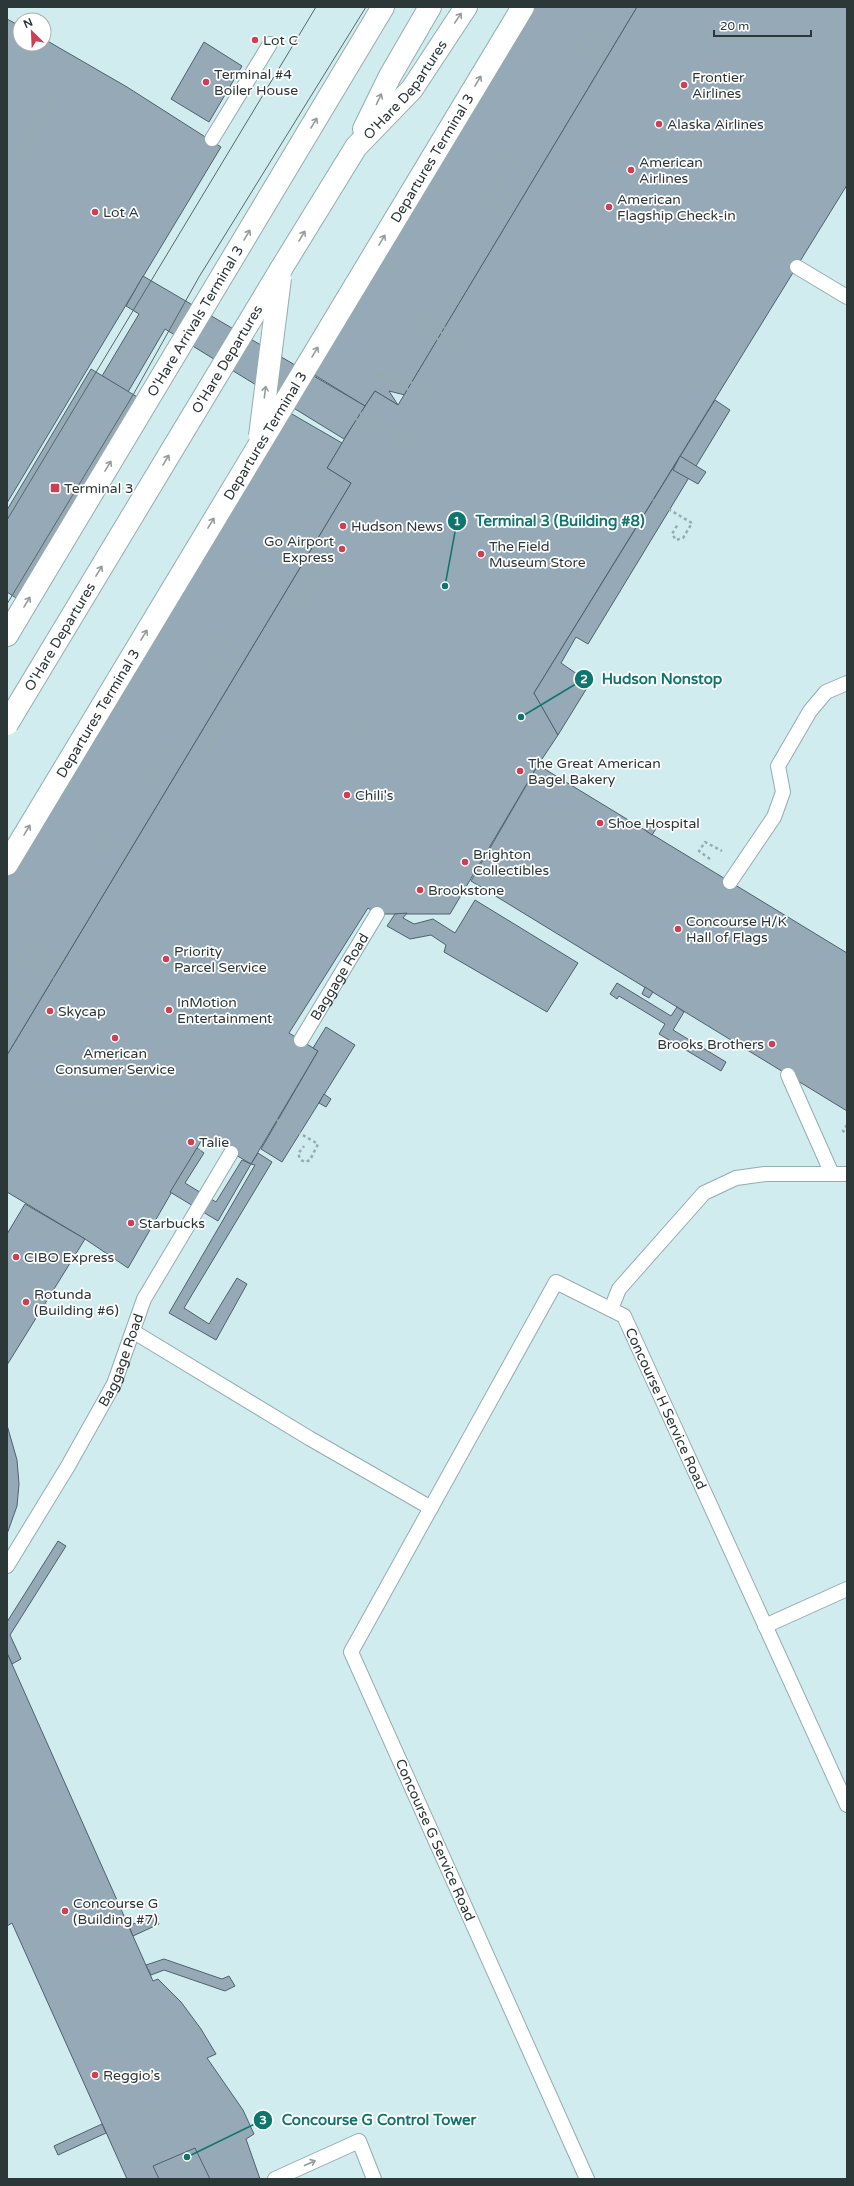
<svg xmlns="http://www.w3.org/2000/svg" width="854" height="2186" font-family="'Varela Round',sans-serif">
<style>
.building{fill:#95a9b7;stroke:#4f616d}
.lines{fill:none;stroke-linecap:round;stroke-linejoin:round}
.lane-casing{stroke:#93adb0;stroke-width:16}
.street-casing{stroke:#93adb0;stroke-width:24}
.path{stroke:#95abac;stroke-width:2.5;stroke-dasharray:3 3;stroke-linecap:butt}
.lane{stroke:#fff;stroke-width:14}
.street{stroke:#fff;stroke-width:22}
.tram{stroke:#586869;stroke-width:1}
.street-bridge-casing{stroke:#93adb0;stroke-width:24;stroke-linecap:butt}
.street-bridge{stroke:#fff;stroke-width:22}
.oneway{stroke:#969b9c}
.poi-dot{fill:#cf3f52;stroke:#fff;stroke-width:1.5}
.labels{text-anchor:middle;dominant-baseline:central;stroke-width:3.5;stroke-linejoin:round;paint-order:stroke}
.poi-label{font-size:14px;fill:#2c3738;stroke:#fff;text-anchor:start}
.street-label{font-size:14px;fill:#2c3738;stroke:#fff}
.leader{fill:none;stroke:#0f766e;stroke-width:1.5}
.callout-dot{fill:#0f766e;stroke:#fff;stroke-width:1.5}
.mark-label{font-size:12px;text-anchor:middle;font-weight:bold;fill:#fff}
.callout-label{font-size:15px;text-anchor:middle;font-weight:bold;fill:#0f766e;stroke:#fff;stroke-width:3.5;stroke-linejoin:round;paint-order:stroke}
</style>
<rect width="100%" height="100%" fill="#d0ecee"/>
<g class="building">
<path d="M528 7H637L406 392 405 395 389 391 398 405 375 391 365 406 308 371Z"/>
<path d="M637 7H847V185L534 693 558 735 538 765 450 914H377L368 908 289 1033 318 1051 251 1164 204 1136 128 1268 85 1239 7 1192V1055L351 483 327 468 354 423 375 391 398 405Z"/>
<path d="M7 19 20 26V44H44V39L127 87 221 147 7 503Z"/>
<path d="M204 42 242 66 209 122 171 99Z"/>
<path d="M143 276 365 406 344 439 165 329 128 392 102 376 139 314 126 306Z"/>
<path d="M91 369 139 398 19 600 7 592V510Z"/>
<path d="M715 400 730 410 588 644 576 637 561 663 590 683 558 735 534 693Z"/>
<path d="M285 410 342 443 327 468 351 483 7 1055V873Z"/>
<path d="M680 456 706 472 698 484 673 470Z"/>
<path d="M538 765 847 953V1111L471 881Z"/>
<path d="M649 823 657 827 652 835 645 830Z"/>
<path d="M475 900 578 963 547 1012 444 952 446 945 431 935 410 939 387 926 395 914 407 913 403 918 414 924 433 919 455 933Z"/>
<path d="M617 983 671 1016 677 1007 684 1012 673 1030 726 1062 721 1071 659 1034 665 1024 619 996 617 999 610 994Z"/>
<path d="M645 987 653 992 649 998 642 994Z"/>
<path d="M326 1027 355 1045 282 1162 261 1149 318 1051 313 1048Z"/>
<path d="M324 1094 331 1099 326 1107 319 1103Z"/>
<path d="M197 1148 204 1153 185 1183 216 1202 242 1160 251 1164 218 1221 170 1192Z"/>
<path d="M258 1153 272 1162 184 1308 209 1324 237 1278 247 1284 216 1340 169 1313 255 1165 251 1164Z"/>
<path d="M25 1204 85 1239 7 1365V1234Z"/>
<path d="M7 1425 17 1460 19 1484 17 1506 7 1534Z"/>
<path d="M58 1541 66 1546 10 1635 21 1659 12 1664 7 1653V1622Z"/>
<path d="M7 1653 153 1981 158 1979 181 2002 201 2029 216 2054 207 2058 243 2110 254 2134 246 2139 260 2179H127L12 1923 7 1926Z"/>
<path d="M154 1914 159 1924 133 1936 129 1926Z"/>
<path d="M164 1959 222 1979 229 1976 235 1986 225 1991 164 1970 151 1975 146 1965Z"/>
<path d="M102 2124 106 2133 58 2155 54 2146Z"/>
<path d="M195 2148 210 2179H159L153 2166Z"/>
</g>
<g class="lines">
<defs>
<g id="lane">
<path d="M212 139 270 44"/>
<path d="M797 267 847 297"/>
<path d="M730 882 774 817 783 792 778 766 810 711 826 692 847 683"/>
<path id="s1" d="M301 1040 377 914"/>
<path d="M788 1075 832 1174"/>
<path d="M611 1309 619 1289 704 1193 736 1178 765 1174H847"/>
<path d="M134 1332 309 1438 431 1508"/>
<path id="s2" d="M7 1566 68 1466 114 1384 144 1299 231 1153"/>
<path d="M765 1626 847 1589"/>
<path d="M275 2179 359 2141 374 2179"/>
<path id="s3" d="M587 2179 351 1652 556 1282 624 1316 847 1805"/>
</g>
<g id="street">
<path d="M364 129 390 76 430 7"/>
<path id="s4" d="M281 269 356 147 412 89 466 7"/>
<path id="s5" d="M7 635 383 7"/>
</g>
</defs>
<use href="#lane" class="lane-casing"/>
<use href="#street" class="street-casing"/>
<g class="path">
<path d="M578 26 611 50"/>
<path d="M570 40 604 63"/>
<path d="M32 133 44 141"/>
<path d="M501 154 535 177"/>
<path d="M9 172 52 97"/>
<path d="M485 180 520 203"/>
<path d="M477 193 513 215"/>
<path d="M428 279 459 304"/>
<path d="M408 306 445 328"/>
<path d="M415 317 464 346"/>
<path d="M411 323 461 353"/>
<path d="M117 361 136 330"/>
<path d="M384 366 432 395"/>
<path d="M371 370 406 392"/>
<path d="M381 373 428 402"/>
<path d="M360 413 414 444"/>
<path d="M356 419 410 451"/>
<path d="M309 472 344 495"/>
<path d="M653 500 692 523 683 538 676 540 672 534 678 524"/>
<path d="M293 603 323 552"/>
<path d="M301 607 331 556"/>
<path d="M212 635 245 658"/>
<path d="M201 652 237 672"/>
<path d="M349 722 377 739"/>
<path d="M148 741 184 761"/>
<path d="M205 756 234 705"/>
<path d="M132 766 168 786"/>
<path d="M92 836 130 851"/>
<path d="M710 859 699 851 705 842 722 851"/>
<path d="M27 943 62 963"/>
<path d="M17 957 54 978"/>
<path d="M7 986 38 1003"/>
<path d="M277 1120 318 1144 310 1160 305 1162 301 1160 298 1154 304 1146"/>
<path d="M847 1125 843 1131 847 1133"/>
<path d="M177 1187 200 1150"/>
</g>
<use href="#lane" class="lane"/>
<use href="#street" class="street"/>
<g class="tram">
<path d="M7 520 316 7"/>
<path d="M7 604 133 395 199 277 366 7"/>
</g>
<defs>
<g id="street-bridge">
<path d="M260 436 280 278"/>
<path id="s6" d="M7 724 281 269"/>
<path id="s7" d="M7 864 523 7"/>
</g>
</defs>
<use href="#street-bridge" class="street-bridge-casing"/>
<use href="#street-bridge" class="street-bridge"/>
</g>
<defs><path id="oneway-shaft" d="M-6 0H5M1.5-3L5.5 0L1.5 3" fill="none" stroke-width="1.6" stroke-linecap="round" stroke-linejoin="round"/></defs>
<g class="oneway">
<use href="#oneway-shaft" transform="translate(458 18) rotate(-56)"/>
<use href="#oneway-shaft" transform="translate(478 81) rotate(-59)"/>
<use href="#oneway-shaft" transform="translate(379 99) rotate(-65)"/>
<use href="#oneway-shaft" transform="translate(314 123) rotate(-59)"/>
<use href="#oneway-shaft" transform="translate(247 235) rotate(-59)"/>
<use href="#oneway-shaft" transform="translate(302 236) rotate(-59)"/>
<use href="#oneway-shaft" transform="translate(382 240) rotate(-59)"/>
<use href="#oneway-shaft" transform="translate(315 352) rotate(-59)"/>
<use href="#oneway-shaft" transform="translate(265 392) rotate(-83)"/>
<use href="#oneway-shaft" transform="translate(166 460) rotate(-59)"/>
<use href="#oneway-shaft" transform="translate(108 466) rotate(-59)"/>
<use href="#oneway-shaft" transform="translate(211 523) rotate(-59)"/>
<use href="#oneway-shaft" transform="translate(99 571) rotate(-59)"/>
<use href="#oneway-shaft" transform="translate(27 602) rotate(-59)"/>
<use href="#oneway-shaft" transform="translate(144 635) rotate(-59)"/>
<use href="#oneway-shaft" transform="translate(27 830) rotate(-59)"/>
<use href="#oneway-shaft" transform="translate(310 2163) rotate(-24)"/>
</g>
<g class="poi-dot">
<circle cx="255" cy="40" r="4"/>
<circle cx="206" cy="82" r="4"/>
<circle cx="684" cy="85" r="4"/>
<circle cx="659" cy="124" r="4"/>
<circle cx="631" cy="170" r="4"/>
<circle cx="609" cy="207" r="4"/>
<circle cx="95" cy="212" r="4"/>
<rect x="50" y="483" width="10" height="10" rx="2"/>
<circle cx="343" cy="526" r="4"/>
<circle cx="342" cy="549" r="4"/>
<circle cx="481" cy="554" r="4"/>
<circle cx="520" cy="771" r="4"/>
<circle cx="347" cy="795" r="4"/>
<circle cx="600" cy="823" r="4"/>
<circle cx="465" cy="862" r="4"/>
<circle cx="420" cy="890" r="4"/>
<circle cx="678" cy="929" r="4"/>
<circle cx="166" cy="959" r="4"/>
<circle cx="169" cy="1010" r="4"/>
<circle cx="50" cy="1011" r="4"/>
<circle cx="115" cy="1038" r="4"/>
<circle cx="772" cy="1044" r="4"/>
<circle cx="191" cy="1142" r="4"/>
<circle cx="131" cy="1223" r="4"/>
<circle cx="16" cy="1257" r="4"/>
<circle cx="26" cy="1302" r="4"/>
<circle cx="65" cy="1911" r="4"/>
<circle cx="95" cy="2075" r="4"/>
</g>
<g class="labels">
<g class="poi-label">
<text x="263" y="40">Lot C</text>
<text x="214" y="74">Terminal #4<tspan x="214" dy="16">Boiler House</tspan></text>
<text x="692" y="77">Frontier<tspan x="692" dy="16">Airlines</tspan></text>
<text x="667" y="124">Alaska Airlines</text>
<text x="639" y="162">American<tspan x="639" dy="16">Airlines</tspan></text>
<text x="617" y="199">American<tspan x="617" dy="16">Flagship Check-in</tspan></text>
<text x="103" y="212">Lot A</text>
<text x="64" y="488">Terminal 3</text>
<text x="351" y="526">Hudson News</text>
<text x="334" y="541" text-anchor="end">Go Airport<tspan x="334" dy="16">Express</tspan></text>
<text x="489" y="546">The Field<tspan x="489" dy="16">Museum Store</tspan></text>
<text x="528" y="763">The Great American<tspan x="528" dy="16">Bagel Bakery</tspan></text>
<text x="355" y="795">Chili's</text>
<text x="608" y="823">Shoe Hospital</text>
<text x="473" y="854">Brighton<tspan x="473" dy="16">Collectibles</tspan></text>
<text x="428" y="890">Brookstone</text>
<text x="686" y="921">Concourse H/K<tspan x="686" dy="16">Hall of Flags</tspan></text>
<text x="174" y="951">Priority<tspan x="174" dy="16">Parcel Service</tspan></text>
<text x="177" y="1002">InMotion<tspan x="177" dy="16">Entertainment</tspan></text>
<text x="58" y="1011">Skycap</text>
<text x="764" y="1044" text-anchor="end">Brooks Brothers</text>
<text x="115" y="1053" text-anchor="middle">American<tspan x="115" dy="16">Consumer Service</tspan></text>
<text x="199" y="1142">Talie</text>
<text x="139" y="1223">Starbucks</text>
<text x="24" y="1257">CIBO Express</text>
<text x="34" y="1294">Rotunda<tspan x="34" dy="16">(Building #6)</tspan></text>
<text x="73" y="1903">Concourse G<tspan x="73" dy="16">(Building #7)</tspan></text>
<text x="103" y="2075">Reggio’s</text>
</g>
<g class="street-label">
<text stroke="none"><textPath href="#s4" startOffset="219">O'Hare Departures</textPath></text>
<text stroke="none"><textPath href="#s7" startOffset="824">Departures Terminal 3</textPath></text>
<text stroke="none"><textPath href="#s5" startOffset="366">O'Hare Arrivals Terminal 3</textPath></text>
<text stroke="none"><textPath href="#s6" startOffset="426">O'Hare Departures</textPath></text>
<text stroke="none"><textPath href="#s7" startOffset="500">Departures Terminal 3</textPath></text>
<text stroke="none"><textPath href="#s6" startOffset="102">O'Hare Departures</textPath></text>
<text stroke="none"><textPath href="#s7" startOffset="176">Departures Terminal 3</textPath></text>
<text stroke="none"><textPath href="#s1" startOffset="74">Baggage Road</textPath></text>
<text stroke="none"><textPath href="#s2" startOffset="236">Baggage Road</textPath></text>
<text stroke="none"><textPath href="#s3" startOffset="1178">Concourse H Service Road</textPath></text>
<text transform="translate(435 1840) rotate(66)">Concourse G Service Road</text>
</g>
</g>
<path class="leader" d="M445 586L457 521M521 717L584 679M187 2157L263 2120"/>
<g class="callout-dot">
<circle cx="445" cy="586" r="4"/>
<circle cx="521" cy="717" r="4"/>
<circle cx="187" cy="2157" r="4"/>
<circle cx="457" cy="521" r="10"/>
<circle cx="584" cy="679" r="10"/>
<circle cx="263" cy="2120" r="10"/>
</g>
<g class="mark-label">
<text x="457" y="525">1</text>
<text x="584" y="683">2</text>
<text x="263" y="2124">3</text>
</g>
<g class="callout-label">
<text x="560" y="526">Terminal 3 (Building #8)</text>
<text x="662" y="684">Hudson Nonstop</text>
<text x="379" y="2125">Concourse G Control Tower</text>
</g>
<rect width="854" height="2186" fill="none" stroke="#2c3738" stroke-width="16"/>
<g transform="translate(32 32) rotate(336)"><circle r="19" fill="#ffffff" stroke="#abafaf"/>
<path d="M0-3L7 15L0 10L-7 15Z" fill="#cf3f52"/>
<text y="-6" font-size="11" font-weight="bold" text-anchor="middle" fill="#2c3738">N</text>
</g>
<path d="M714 30v6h97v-6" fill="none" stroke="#2c3738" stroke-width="2"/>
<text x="720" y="30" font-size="12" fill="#2c3738" stroke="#ffffff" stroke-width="3" paint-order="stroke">20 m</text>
</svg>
